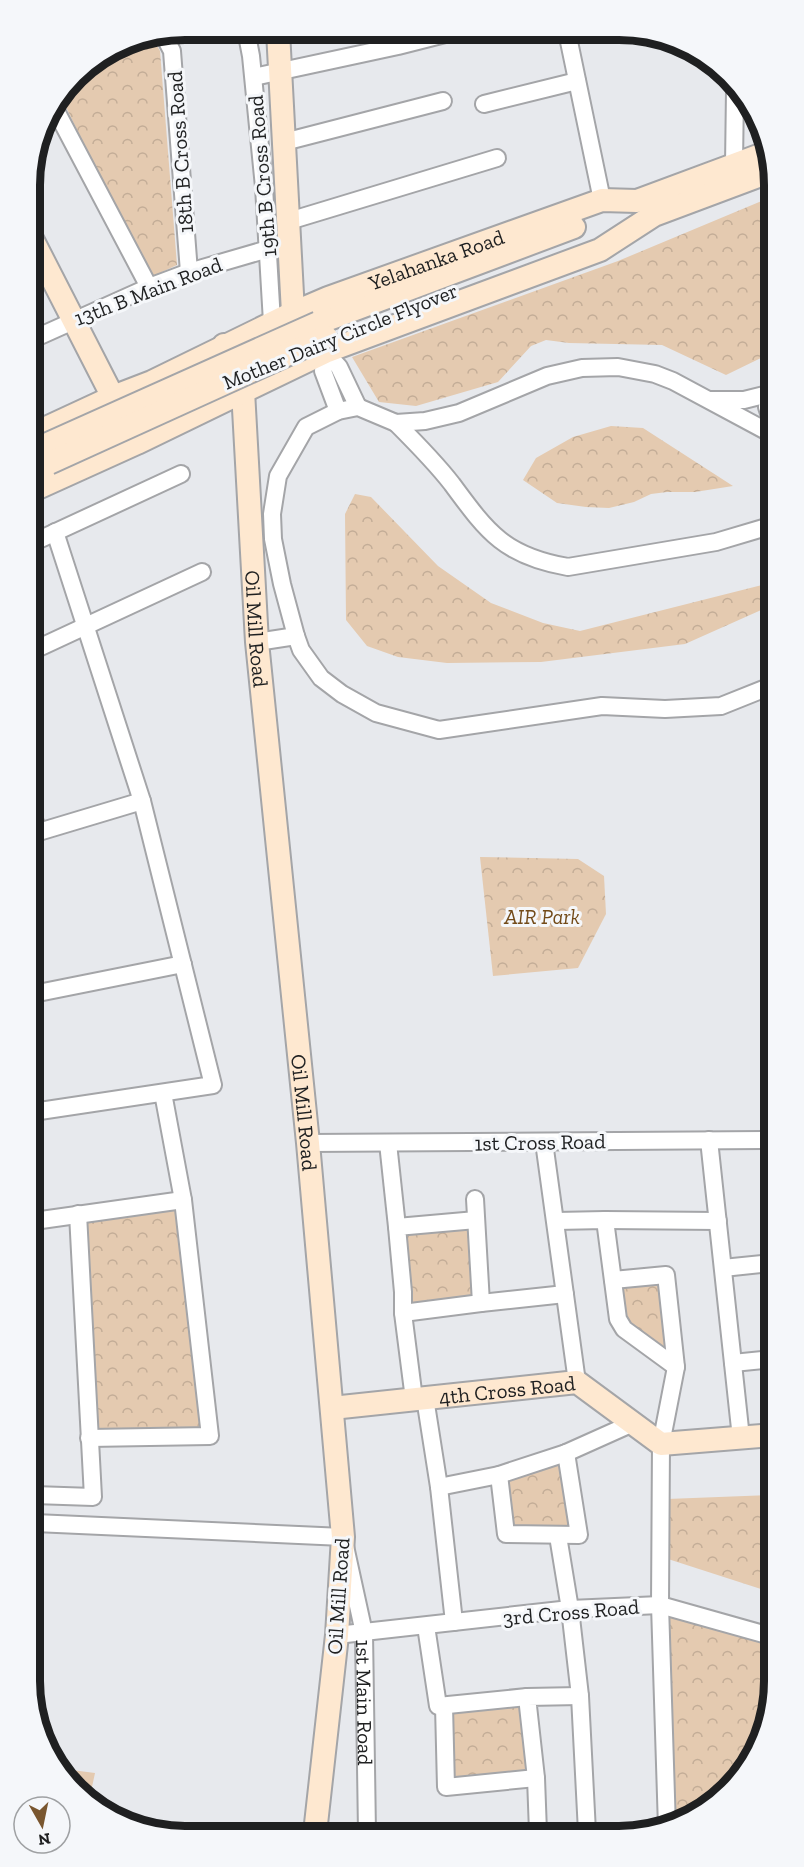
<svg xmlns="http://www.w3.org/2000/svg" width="804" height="1867" font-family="'Zilla Slab',serif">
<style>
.grass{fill:#e4cab0}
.park{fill:url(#park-crowns)}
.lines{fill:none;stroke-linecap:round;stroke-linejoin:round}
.street-casing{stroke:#a4a5a8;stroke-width:20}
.secondary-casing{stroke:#a4a5a8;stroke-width:26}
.street{stroke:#fff;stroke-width:16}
.secondary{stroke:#fee8d0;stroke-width:22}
.secondary-bridge-casing{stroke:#a4a5a8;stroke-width:26;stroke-linecap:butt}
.secondary-bridge{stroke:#fee8d0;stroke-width:22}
.labels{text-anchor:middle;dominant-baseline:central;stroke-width:6;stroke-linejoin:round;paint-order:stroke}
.street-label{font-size:21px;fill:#1f2021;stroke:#f5f7fa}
.park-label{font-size:21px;font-style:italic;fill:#734b19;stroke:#f5f7fa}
.rim{fill:none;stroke:#1f2021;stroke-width:8}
</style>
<defs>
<pattern id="park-crowns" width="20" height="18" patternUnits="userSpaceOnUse" patternTransform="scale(1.5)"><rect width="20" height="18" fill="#e4cab0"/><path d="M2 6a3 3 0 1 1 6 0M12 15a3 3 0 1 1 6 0" fill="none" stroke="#c3ad97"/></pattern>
</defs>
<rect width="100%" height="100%" fill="#e7e9ed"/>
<path class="grass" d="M64 1769 95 1773 89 1801 83 1798Z"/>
<g class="park">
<path d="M152 37 160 51 177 265 149 278 61 97 83 69 126 42Z"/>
<path d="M769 198V354L726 375 662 345 569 343 546 340 531 346 498 382 416 406 379 402 352 357 618 261Z"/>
<path d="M611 426 643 428 733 486 695 492H667L651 494 634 502 609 508 586 507 557 503 523 480 536 458 573 437Z"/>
<path d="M355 494 371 497 438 566 491 603 543 623 580 631 770 583V606L685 644 541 662 447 663 398 657 367 646 346 620 345 514Z"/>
<path d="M480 857 578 859 604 876 606 914 578 968 493 976Z"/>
<path d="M183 1200 210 1436 89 1438 78 1214Z"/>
<path d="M474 1222 479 1301 408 1310 399 1229Z"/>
<path d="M663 1280 671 1357 627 1327 618 1285Z"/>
<path d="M563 1462 571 1531 511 1530 504 1479Z"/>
<path d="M773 1495V1593L668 1559 667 1499Z"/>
<path d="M664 1613 774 1643V1692L742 1777 705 1811 674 1825Z"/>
<path d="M522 1701 530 1774 449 1780 446 1709Z"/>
</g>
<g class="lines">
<defs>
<g id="street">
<path d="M246 30 251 56 264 187 272 322"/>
<path d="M567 32 602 200"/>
<path d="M163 34 172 51 189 272"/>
<path d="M254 77 398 46 453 32"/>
<path d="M484 104 577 81"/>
<path d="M54 107 149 287"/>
<path d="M284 142 443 101"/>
<path d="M734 165 735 90"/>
<path d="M289 221 497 158"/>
<path d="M31 340 149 287 189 272 268 249"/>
<path d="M325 352 339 367 358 407"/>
<path d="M325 352 323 371 338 411"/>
<path d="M770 393 767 407 770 416"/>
<path d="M710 400H744L768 394"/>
<path d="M396 423C415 442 435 462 452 484 488 533 505 556 568 567L716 542 770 526"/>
<path d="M770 433 673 381 655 374 618 367 582 368 547 376 459 413 425 421 396 423 358 407 338 411 306 427 278 476 272 514 273 539 282 584 296 636 301 650 321 678 342 694 376 713 439 730 602 706 665 709 721 706 771 686"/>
<path d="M32 543 181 474"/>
<path d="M257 642 296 636"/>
<path d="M32 651 202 572"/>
<path d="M32 815 39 832"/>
<path d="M32 834 142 801"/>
<path d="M33 994 183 964"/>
<path d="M33 1112 213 1085 142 801 55 532"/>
<path d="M709 1140 741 1438"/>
<path d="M544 1142 577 1382"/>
<path d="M308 1143 772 1140"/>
<path d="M388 1143 397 1227"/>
<path d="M605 1220 718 1221"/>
<path d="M34 1221 183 1200"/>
<path d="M556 1221 605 1220 618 1319 624 1329 676 1367"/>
<path d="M723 1268 772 1263"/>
<path d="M613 1280 666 1275 676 1367 661 1444 660 1605 667 1828"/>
<path d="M481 1303 565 1294"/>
<path d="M403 1313 481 1303 475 1199"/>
<path d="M733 1363 773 1359"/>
<path d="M425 1398 439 1487 454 1622"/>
<path d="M414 1399 403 1313V1292L397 1227 476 1220"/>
<path d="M89 1438 210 1436 183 1200 163 1093"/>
<path d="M499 1475 506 1534 579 1535 566 1453"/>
<path d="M439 1487 499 1475 566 1453 633 1423"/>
<path d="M34 1495 93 1497 78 1214"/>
<path id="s1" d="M35 1523 343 1537 364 1633 367 1833"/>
<path d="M558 1536 570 1609 580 1696 587 1832"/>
<path d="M426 1626 438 1706 527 1697"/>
<path d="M337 1635 570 1609 660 1605 774 1637"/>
<path d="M444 1706 446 1787 536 1778"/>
<path d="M538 1832 536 1778 527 1697 580 1696"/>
</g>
<g id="secondary">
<path d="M278 31 293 313 301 323"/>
<path d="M31 237 119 409"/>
<path d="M318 323 574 227"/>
<path id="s2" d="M224 345 243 391 257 642 308 1143 343 1537 337 1635 315 1833"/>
<path id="s3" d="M31 435 113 397 152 382 293 313 328 298 602 200 637 201 769 152"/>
<path d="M31 472 49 463"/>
<path d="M31 491 137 443 325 352 600 250 654 215 769 172"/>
<path id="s4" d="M332 1408 577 1382 661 1444 773 1435"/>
</g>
</defs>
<use href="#street" class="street-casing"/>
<use href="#secondary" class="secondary-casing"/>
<use href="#street" class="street"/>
<use href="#secondary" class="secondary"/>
<defs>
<g id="secondary-bridge">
<path d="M41 447 318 323"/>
<path d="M49 463 326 337"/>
</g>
</defs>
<use href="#secondary-bridge" class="secondary-bridge-casing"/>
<use href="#secondary-bridge" class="secondary-bridge"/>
</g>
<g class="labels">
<g class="street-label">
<text transform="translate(180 152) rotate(-94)">18th B Cross Road</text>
<text transform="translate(262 176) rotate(-95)">19th B Cross Road</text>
<text stroke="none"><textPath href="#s3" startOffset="442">Yelahanka Road</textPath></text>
<text transform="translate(148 291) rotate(-21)">13th B Main Road</text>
<text transform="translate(340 336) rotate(-22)">Mother Dairy Circle Flyover</text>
<text stroke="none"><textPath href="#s2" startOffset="288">Oil Mill Road</textPath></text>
<text stroke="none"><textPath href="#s2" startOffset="774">Oil Mill Road</textPath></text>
<text transform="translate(540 1142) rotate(-1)">1st Cross Road</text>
<text stroke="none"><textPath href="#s4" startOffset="176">4th Cross Road</textPath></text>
<text transform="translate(338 1596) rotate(-86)">Oil Mill Road</text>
<text transform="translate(571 1612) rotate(-5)">3rd Cross Road</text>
<text stroke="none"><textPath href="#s1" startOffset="476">1st Main Road</textPath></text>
</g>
<g class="park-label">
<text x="542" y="916">AIR Park</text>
</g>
</g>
<path d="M0 0H804V1867H0ZM185 40H619A145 145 0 0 1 764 185V1681A145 145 0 0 1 619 1826H185A145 145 0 0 1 40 1681V185A145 145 0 0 1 185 40Z" fill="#f5f7fa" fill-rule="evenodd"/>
<path class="rim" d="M185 40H619A145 145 0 0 1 764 185V1681A145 145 0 0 1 619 1826H185A145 145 0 0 1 40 1681V185A145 145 0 0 1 185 40Z"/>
<g transform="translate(42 1825) rotate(171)"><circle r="28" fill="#f5f7fa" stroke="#9fa1a3" stroke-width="1.5"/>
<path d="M0-4.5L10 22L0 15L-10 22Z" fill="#79562f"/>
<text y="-9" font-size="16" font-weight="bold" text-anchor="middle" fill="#1f2021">N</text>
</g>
</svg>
